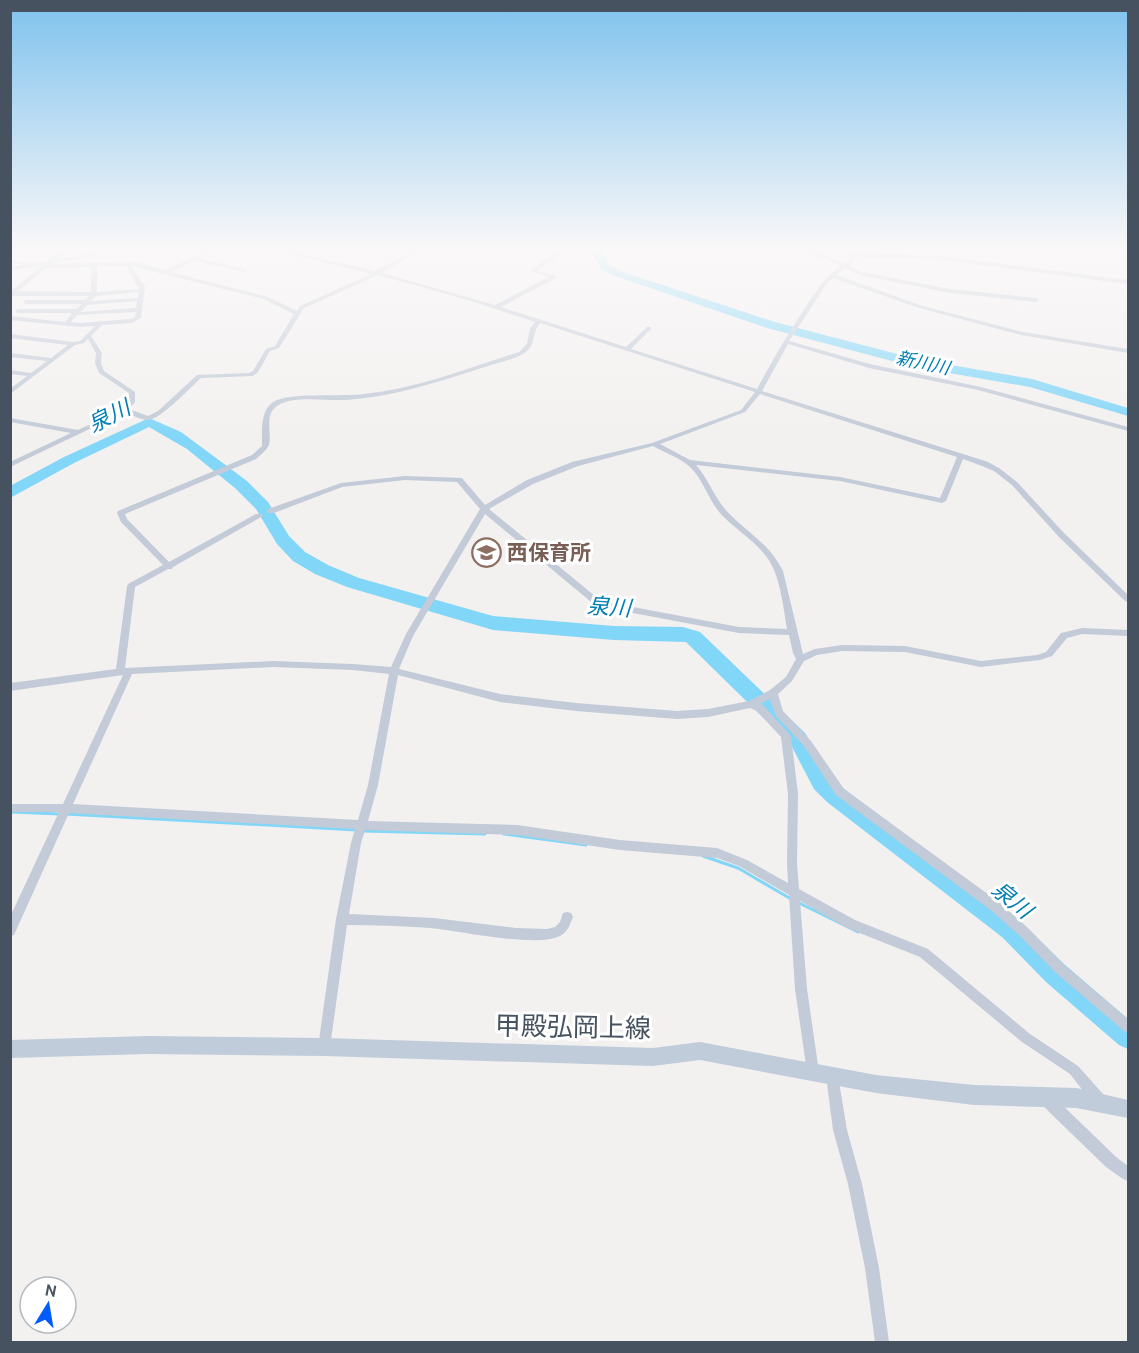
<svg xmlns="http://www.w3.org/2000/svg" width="1139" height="1353" font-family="Cabin,'Noto Sans JP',sans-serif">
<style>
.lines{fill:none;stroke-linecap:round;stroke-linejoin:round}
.stream{stroke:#82d6f7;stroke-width:3}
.river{fill:#82d6f7;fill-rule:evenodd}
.minor{fill:#c2cbd7;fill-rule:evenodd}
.secondary{fill:#c1ccdb;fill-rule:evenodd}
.labels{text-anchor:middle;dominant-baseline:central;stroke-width:6;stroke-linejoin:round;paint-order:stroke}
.far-water-label{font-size:18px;font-style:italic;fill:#017eb1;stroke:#fff}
.education-label{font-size:21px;font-weight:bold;fill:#785e54;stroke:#fff;text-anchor:start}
.water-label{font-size:22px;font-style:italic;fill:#017eb1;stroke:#fff}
.near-street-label{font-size:26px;fill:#465260;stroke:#fff}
</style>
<rect width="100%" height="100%" fill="#f3f0f0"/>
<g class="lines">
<g class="stream">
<path d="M12 812 60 814"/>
<path d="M66 814 356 830"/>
<path d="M363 831 485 834"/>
<path d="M504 834 586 845"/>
<path d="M703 856 738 868 791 899"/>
<path d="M797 902 858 932"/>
</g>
<g class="river">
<path d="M589 248H599L609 265 623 272 775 322 916 359 1032 379 1128 408V416L1030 387 915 367 767 328 615 276 601 269Z"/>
<path d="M149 418 181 432 247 481 268 502 289 536 305 552 328 565 359 578 493 616 614 626 683 627 700 632 805 733 830 775 843 788 1020 921 1064 964 1128 1019V1049L1119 1045 1046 982 1002 937 827 802 814 789 791 745 686 642 614 640 493 630 347 587 315 574 293 561 277 544 256 509 235 488 187 449 149 427 74 463 10 498V486L64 457Z"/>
</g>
<g class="minor">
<path d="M64 248H70L56 259 125 248H135L50 264 135 262 166 270 213 248H218L198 258 246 270V272L194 261 171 272 268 297 297 311 300 306 372 274 269 249V248H276L376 271 418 248H423L382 273 495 305 549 277 530 271 562 248H567L537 271 556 276V278L501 307 626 347 647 327H651V329L631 349 757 389C772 361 787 335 805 308 815 293 825 276 841 266L828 260 793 249V248C810 248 829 257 845 264L848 261 849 248H854V253L934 255 1128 280V284L934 259 854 257V262L849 266 862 272 950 289 1036 298 1039 300 1036 302 950 293 860 275 845 268 836 275 923 306 1023 332 1128 349V353L1021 335 919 308 833 278 826 285 789 341 870 364 981 387 1128 427V431L978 390 869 368 788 344 762 391 963 454 988 462 999 468 1017 482 1064 533 1128 595V602L1125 601 1059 537 1012 485 994 471 982 466 963 459 946 501 942 503 840 481 696 465C708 478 713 495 725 509 745 532 768 541 783 571L803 654 815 649 842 645 905 646 981 661 1037 655 1046 652 1061 633 1082 628 1128 630V636L1082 634 1067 638 1052 656 1040 660 981 667 905 652 842 651 817 655 804 661 792 681 778 694 783 711 811 741 844 789 1000 903 1029 929 1063 964 1128 1019V1033L1124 1031 1055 972 1021 937 992 911 836 795 804 746 776 716 770 699 760 704 763 705 791 736 798 794 797 864 799 889 855 920 928 949 1030 1034 1078 1066 1104 1095 1105 1100 1104 1105 1099 1106 1094 1105 1070 1074 1022 1042 920 957 847 928 800 901 807 989 819 1072 817 1076 813 1078 809 1076 807 1072 795 989 789 895 739 866 717 858 620 850 517 835 365 830 361 843 349 914 434 918 516 928 547 929 555 927 560 922 563 913 567 912 571 913 573 917C570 924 568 932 560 936 536 948 460 931 431 928 403 926 375 925 347 925L330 1047 328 1051 324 1053 320 1051 318 1047 336 919 351 843 355 829 69 813 14 935 10 936V917L59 812H10V804H63L123 675 10 691V683L116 669 127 586 128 584 163 565 121 522 117 513 118 511 252 455 262 446C262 432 260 411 273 402 288 392 342 397 364 394 417 389 468 368 519 352L527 344 530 328 535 322 468 300 378 275 304 308 279 348 270 351 258 372 253 376 201 378C191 387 160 420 148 420 141 420 132 415 125 412L10 467V462L71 433 10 422V418L78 430 123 409 129 402V393L99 373 95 363 96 353 88 339 84 343 75 345 10 394V389L27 376 10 374V370L31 373 47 361 10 357V353L51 358 68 345 10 338V334L73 342 80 341 95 326 80 327 10 320V316L65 322 71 315V313H18L15 311 18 309H76L82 304H26L23 302 26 300H85L89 296H10V292L43 265 10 271V267L25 265 10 262V259L31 264 48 261ZM97 266H126L139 289 97 292ZM131 266 264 299 294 314 275 346 266 349 253 371 249 373 197 375 158 411 148 416 129 409 135 402V392L104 371 101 363 102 353 91 336 102 325 132 323 141 318 145 287ZM91 267V292L18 291 46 268ZM139 292 138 298 91 301 96 296ZM137 301 136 308 81 312 87 305ZM136 312 135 317 131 319 80 323 71 322 77 315ZM540 323 755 392 741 410 652 443 572 462 527 480 485 505 462 478 405 476 341 483 268 509V513H274L342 487 405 480 457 482 480 509 406 634 391 667 353 664 273 661 125 668 135 587 168 569H172L173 567 263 516 262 514H256L169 562 127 519 125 514 256 459C260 455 267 450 269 445 272 432 264 415 277 406 291 395 327 401 345 400 394 397 441 381 488 366 499 362 513 360 523 354 537 346 531 334 540 323ZM760 394 957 457 940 498 840 477 690 460 660 444 745 412ZM653 446C665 453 679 457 690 467 703 479 708 499 720 513 737 532 764 545 774 570 781 586 784 611 787 629L739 627 601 601 489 509 533 484 578 466ZM485 514 596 606 739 633 789 635 793 653 796 659 786 677 770 690 749 701 708 709 677 711 576 703 500 694 399 669 413 636ZM273 667 353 670 389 674 368 785 358 820 73 804 132 674ZM398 675 500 702 576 711 677 719 708 717 750 708 757 711 781 737 788 794 787 864 788 883 747 860 717 848 620 840 517 825 368 821 378 785Z"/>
<path d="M832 1070 836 1072 838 1076 847 1130 862 1184 879 1268 889 1342H875L865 1268 848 1184 833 1130 826 1076 828 1072Z"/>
<path d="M1046 1093 1051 1094 1116 1157 1128 1166V1181L1123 1179 1106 1167 1041 1104 1040 1099 1041 1094Z"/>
</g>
<path class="secondary" d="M148 1036 324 1038 653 1048 700 1042 876 1075 974 1085 1076 1088 1128 1100V1118L1076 1108 974 1105 876 1093 700 1060 653 1066 324 1056 148 1054 10 1058V1040Z"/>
</g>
<linearGradient id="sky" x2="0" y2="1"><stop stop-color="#7fc2ee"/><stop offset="0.57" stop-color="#faf8f8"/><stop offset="1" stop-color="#faf8f8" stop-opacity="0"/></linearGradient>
<rect width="1139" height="437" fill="url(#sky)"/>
<defs>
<symbol id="school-ring" viewBox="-11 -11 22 22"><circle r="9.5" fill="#fff" stroke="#8d6e63" stroke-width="1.5"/><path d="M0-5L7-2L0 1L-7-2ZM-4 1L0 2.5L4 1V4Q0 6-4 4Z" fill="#8d6e63"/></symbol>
</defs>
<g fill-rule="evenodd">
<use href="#school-ring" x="470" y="536" width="33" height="33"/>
</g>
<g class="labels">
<g class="far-water-label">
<text transform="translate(923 363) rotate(12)">新川川</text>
</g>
<g class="education-label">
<text x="507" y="552">西保育所</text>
</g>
<g class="water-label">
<text transform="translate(109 416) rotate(-27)">泉川</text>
<text transform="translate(609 607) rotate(4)">泉川</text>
<text transform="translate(1012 900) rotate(39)">泉川</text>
</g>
<g class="near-street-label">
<text transform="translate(573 1027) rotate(1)">甲殿弘岡上線</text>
</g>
</g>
<rect width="1139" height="1353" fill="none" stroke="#465260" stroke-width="24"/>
<g transform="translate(48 1305) rotate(11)"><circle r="28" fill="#ffffff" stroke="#b5babf" stroke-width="1.5"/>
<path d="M0-4.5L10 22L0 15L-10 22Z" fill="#035cfa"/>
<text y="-9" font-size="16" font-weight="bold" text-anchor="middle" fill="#465260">N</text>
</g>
</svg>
